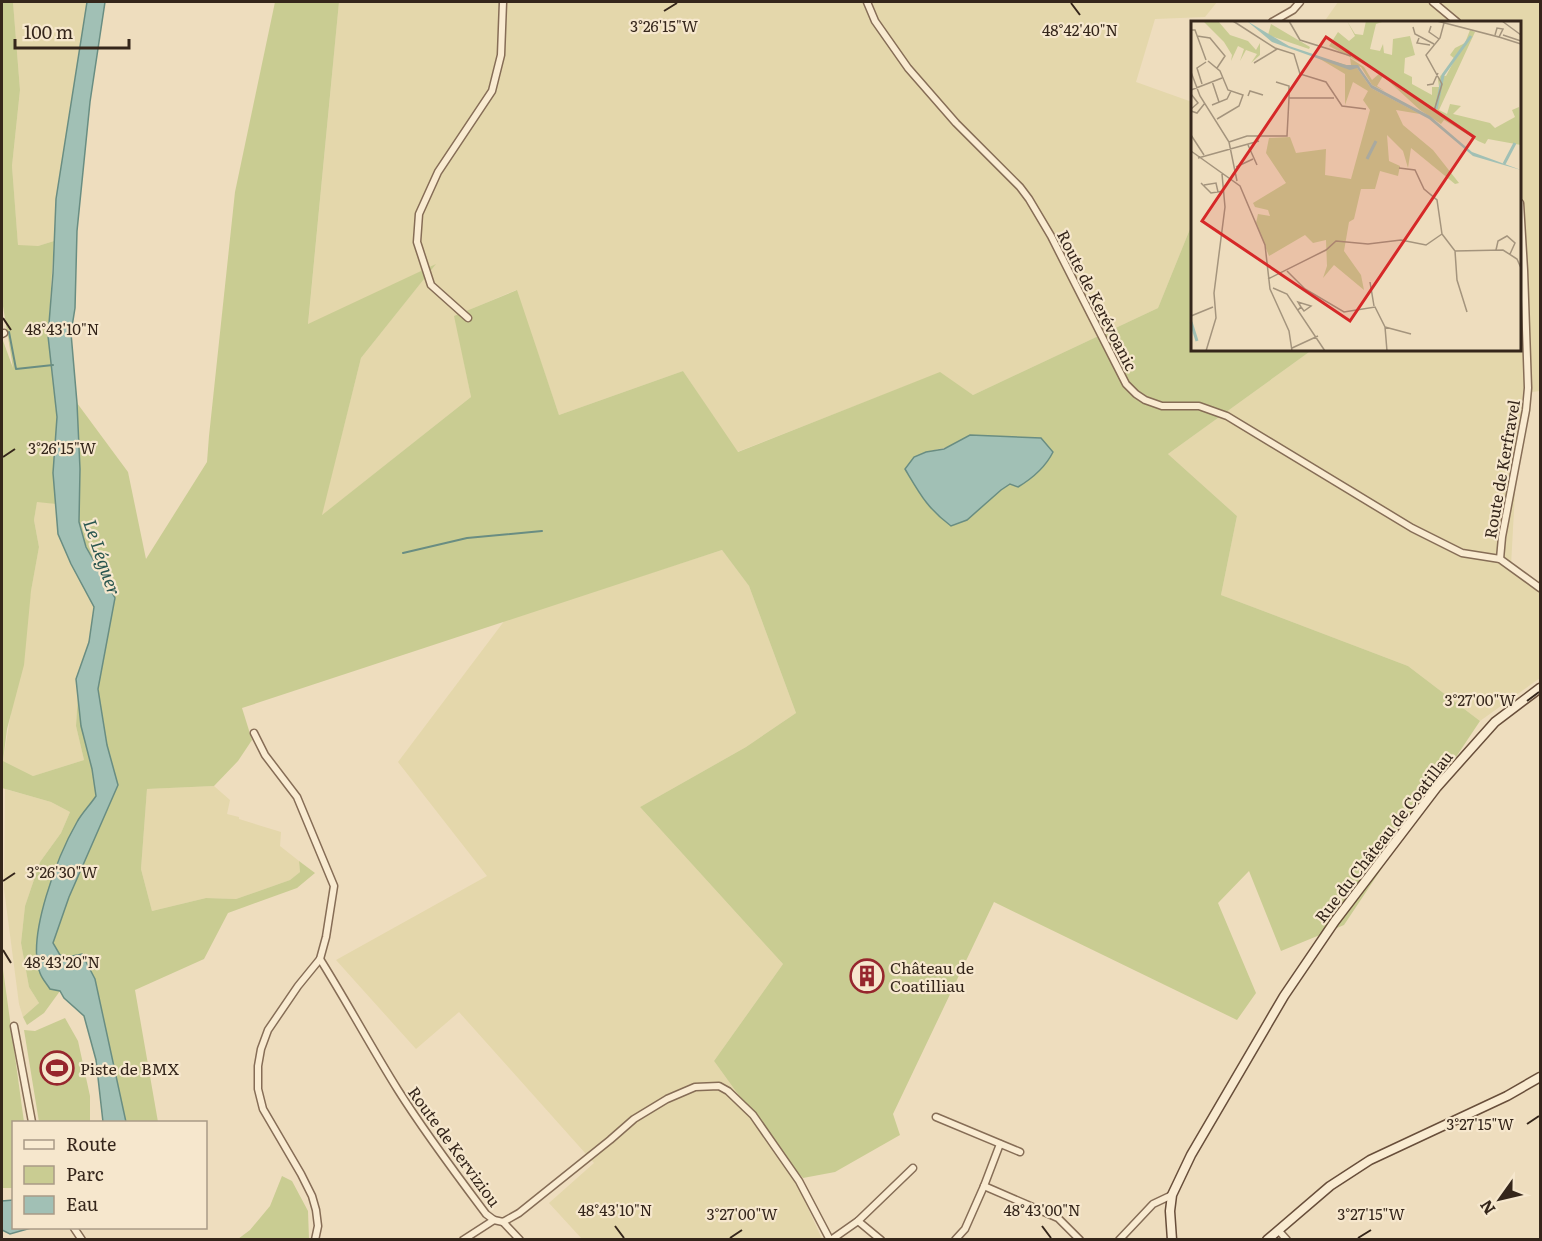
<svg xmlns="http://www.w3.org/2000/svg" width="1542" height="1241" font-family="Literata,serif">
<style>
.farmland{fill:#e4d7ab}
.green{fill:#c9cc92;fill-rule:evenodd}
.water{fill:#a1c0b5;stroke:#698d82;stroke-width:1.5}
.lines{fill:none;stroke-linecap:round;stroke-linejoin:round}
.stream{stroke:#698d82;stroke-width:2}
.street-casing{stroke:#866d56;stroke-width:9}
.secondary-casing{stroke:#684e3a;stroke-width:11}
.street{stroke:#f9ebd1;stroke-width:6}
.secondary{stroke:#f9ebd1;stroke-width:8}
.ticks{fill:none;stroke:#35261b;stroke-width:2}
.labels{text-anchor:middle;dominant-baseline:central;stroke-width:4.5;stroke-linejoin:round;paint-order:stroke}
.street-label{font-size:16px;fill:#35261b;stroke:#f6e7cd}
.poi-label{font-size:16px;fill:#35261b;stroke:#f6e7cd;text-anchor:start}
.water-label{font-size:18px;font-style:italic;fill:#2a5650;stroke:#f6e7cd}
.inset-river{fill:none;stroke:#a1c0b5;stroke-width:3}
.inset-road{fill:none;stroke:#a4947d;stroke-width:1.5}
.view{fill:#d62828;fill-opacity:0.15;stroke:#d62828;stroke-width:3}
.inset-edge{fill:none;stroke:#35261b;stroke-width:3}
.ticks-label{font-size:15px;text-anchor:middle;fill:#35261b;stroke:#f6e7cd;stroke-width:4.5;stroke-linejoin:round;paint-order:stroke}
</style>
<rect width="100%" height="100%" fill="#eeddbe"/>
<g class="farmland">
<path d="M13 2H87L56 199 54 241 38 246H18L12 166 20 90Z"/>
<path d="M339 2H1217L1205 17 1155 19 1136 82 1192 102V224L1158 308 973 395 939 373 737 452 683 371 559 415 516 290 455 316 471 397 321 516 361 358 435 265 308 325Z"/>
<path d="M1338 2H1540V391L1523 393 1516 473 1511 566 1540 588V678L1480 721 1408 666 1221 595 1237 516 1168 454 1312 350H1520V22H1324Z"/>
<path d="M37 501 56 504 58 534 71 564 94 607 89 642 76 679 78 694 76 726 84 760 33 776 3 761 31 591 39 547 34 520Z"/>
<path d="M722 550 749 586 796 713 746 747 640 807 783 964 714 1061 787 1162 822 1239H582L549 1203 594 1163 459 1012 416 1049 336 960 487 876 398 762 505 620Z"/>
<path d="M214 786 230 800 227 814 239 817V819L281 832 280 846 299 861 300 872 290 880 236 899 206 898 152 911 141 869 147 789Z"/>
<path d="M5 789 51 802 70 812 61 833 40 862 25 906 21 943 29 987 39 1003 23 1017 19 1004 4 889Z"/>
</g>
<g class="green">
<path d="M2 2H13L20 90 12 166 18 245 38 246 54 241 48 336 57 419 53 473 56 504 37 502 34 520 39 547 31 591 24 665 7 729 3 761 33 776 84 760 76 726 78 694 81 726 92 769 96 796 77 821 38 928 60 991 44 1013 27 1025 23 1017 39 1003 29 987 21 943 25 906 40 862 61 833 70 812 51 802 2 788V338L13 368 2 300Z"/>
<path d="M275 2H339L308 324 436 264 361 358 322 515 471 397 454 316 517 290 559 415 683 371 738 452 940 372 973 395 1158 308 1192 224V350H1312L1168 454 1237 516 1221 595 1408 666 1480 721 1344 925 1281 951 1249 871 1218 903 1256 993 1237 1020 994 902 893 1114 900 1135 835 1172 803 1178 787 1162 714 1061 783 964 640 807 746 747 796 713 749 586 722 550 242 708 252 740 238 761 214 786 147 789 141 869 152 911 206 898 236 899 290 880 300 872 299 861 315 873 297 888 228 913 204 959 135 990 158 1122H126L95 979 67 957 60 955 53 943 69 897 118 785 107 745 98 689 115 598 86 547 79 522 80 469 77 403 128 472 146 559 207 462 209 436 235 192ZM996 436 1041 438 1018 487 1010 484 1001 490 926 452Z"/>
<path d="M2 962 24 1122H14L13 1188H2Z"/>
<path d="M65 1018 78 1041 90 1096V1122H39L24 1030 35 1031Z"/>
<path d="M282 1176 292 1181 308 1211 309 1239H238L250 1230 270 1206Z"/>
</g>
<g class="water">
<path d="M87 2H105L90 102 77 231 75 308 71 333 77 403 80 469 79 522 86 547 115 598 98 689 107 745 118 785 69 897 53 943 60 955 67 957 82 954 95 979 126 1122H103L96 1060 84 1016 64 998 60 991 50 989C47 984 42 979 40 973 26 937 58 855 77 822 82 813 90 805 96 796L92 769 81 726 76 679 89 642 94 607 71 564 58 534 53 473 57 417 48 336 53 273 56 199Z"/>
<path d="M970 435 1041 438 1053 452C1045 468 1033 478 1018 487L1010 484 1001 490 967 520 951 526C927 508 920 494 905 469L914 457 926 452 944 449Z"/>
<path d="M13 1200 14 1228H31L10 1234 2 1230V1201Z"/>
</g>
<g class="lines">
<g class="stream">
<path d="M9 332 16 369 53 365"/>
<path d="M403 553 467 538 542 531"/>
</g>
<defs>
<g id="street">
<path d="M867 2 875 21 908 68 956 123 1020 187 1029 199 1051 236 1126 384 1136 394 1145 400 1162 406H1199L1227 416 1412 528 1462 553 1500 559 1540 588"/>
<path d="M1433 2 1457 22"/>
<path d="M1272 22 1293 10 1300 2"/>
<path d="M468 318 431 285 417 242 419 214 438 172 492 91 501 55 503 2"/>
<path d="M2 334 4 333"/>
<path d="M1500 559 1502 537 1526 410 1528 388 1524 270 1520 203"/>
<path d="M254 733 265 755 297 797 334 886 326 937 320 959 298 986 268 1030 261 1049 258 1066V1089L263 1109 301 1174 312 1196 316 1210 318 1226 315 1240"/>
<path d="M320 959C347 1002 371 1047 398 1090 425 1133 456 1174 486 1214L494 1220 503 1222 519 1213 610 1140 634 1119 667 1099 695 1087 719 1086 728 1091 753 1115 799 1181 830 1240"/>
<path d="M14 1026 32 1122"/>
<path d="M936 1117 1020 1152"/>
<path d="M984 1186 1058 1218 1080 1240"/>
<path d="M858 1221 881 1240"/>
<path d="M503 1222 520 1240"/>
<path d="M74 1228 82 1240"/>
<path d="M1278 1230 1287 1240"/>
<path d="M463 1240 494 1220"/>
<path d="M831 1240 858 1221 913 1168"/>
<path d="M955 1240 965 1229 984 1186 1000 1144"/>
<path d="M1119 1240 1153 1204 1172 1195"/>
</g>
<g id="secondary">
<path d="M1172 1240 1170 1211 1172 1195 1191 1155 1284 996 1335 921 1437 787 1495 722 1540 688"/>
<path d="M1267 1240 1330 1186 1370 1160 1507 1096 1540 1077"/>
</g>
</defs>
<use href="#street" class="street-casing"/>
<use href="#secondary" class="secondary-casing"/>
<use href="#street" class="street"/>
<use href="#secondary" class="secondary"/>
</g>
<path class="ticks" d="M1071 3 1080 15M664 11 677 3M3 318 11 330M3 457 15 449M1527 701 1539 692M3 881 15 873M3 950 11 963M1527 1124 1539 1116M615 1226 624 1238M1042 1226 1051 1238M730 1238 742 1230M1358 1238 1371 1230"/>
<defs>
<symbol id="building-ring" viewBox="-11 -11 22 22"><circle r="9.5" fill="#f6e7cd" stroke="#96262d" stroke-width="1.5"/><path d="M-4-6H4V6H1V3H-1V6H-4ZM-2.5-4.3h1.7v1.8h-1.7ZM.8-4.3h1.7v1.8H.8ZM-2.5-1h1.7V.8h-1.7ZM.8-1h1.7V.8H.8Z" fill="#96262d"/></symbol>
<symbol id="stadium-ring" viewBox="-11 -11 22 22"><circle r="9.5" fill="#f6e7cd" stroke="#96262d" stroke-width="1.5"/><path d="M0-5a6.5 5 0 1 0 0 10a6.5 5 0 1 0 0-10ZM-3.5-1.8h7v3.6h-7Z" fill="#96262d"/></symbol>
</defs>
<g fill-rule="evenodd">
<use href="#building-ring" x="848" y="957" width="38" height="38"/>
<use href="#stadium-ring" x="38" y="1049" width="38" height="38"/>
</g>
<g class="labels">
<g class="street-label">
<text transform="translate(1098 300) rotate(63)">Route de Kerévoanic</text>
<text transform="translate(1501 469) rotate(-80)">Route de Kerfravel</text>
<text transform="translate(1383 836) rotate(-52)">Rue du Château de Coatillau</text>
<text transform="translate(455 1146) rotate(54)">Route de Kerviziou</text>
</g>
<g class="poi-label">
<text x="890" y="967">Château de<tspan x="890" dy="18">Coatilliau</tspan></text>
<text x="80" y="1068">Piste de BMX</text>
</g>
<g class="water-label">
<text transform="translate(103 557) rotate(71)">Le Léguer</text>
</g>
</g>
<g transform="translate(1191 21)">
<rect width="330" height="330" fill="#eeddbe"/>
<path d="M12 0H27L39 14 57 20 65 29 69 22V34L60 42 66 33 55 29 49 40 53 28 47 25 40 40 41 34 33 21ZM156 0 164 13 172 14 175 0H194L185 3 179 28 189 30 192 23 193 32 201 34 202 18 219 15 224 34 214 37 213 52 221 56V63L241 74V66H248L247 59 250 54 255 55 264 38 259 34 264 27 274 22 279 9 284 11 248 89 256 93 259 83 270 85 262 93 299 102 304 107 324 96 321 89 328 86 330 124 297 118 294 123 287 120 253 99 250 103 229 89 192 55 186 65 194 70 181 64 170 46 160 44 159 37 173 46 181 59 189 52 138 25 147 11 158 20 164 15ZM80 3 119 26 118 28 77 14ZM124 35 166 47 180 67 229 93 205 89 212 104 242 129 268 162 264 163 220 127 217 147 212 130 196 114 198 140 209 145 207 155 189 150 184 168H170L163 198 158 201 153 230 170 254 173 269 143 244 132 257 136 245 135 219 122 222 114 214 78 235 65 202 67 193 79 195 77 189 64 186 62 182 95 162 75 132 78 117 99 116 105 132 135 128 134 154 160 158 179 89 172 79 177 70 162 61 154 84V53Z" fill="#c9cc92"/>
<path d="M56 0 98 25 155 44H167L181 64 239 95 281 131 330 149 282 135 238 98 180 67 166 47 159 49 81 21Z" fill="#a1c0b5"/>
<path class="inset-river" d="M245 88 252 54 280 15M176 138 185 120M313 143 324 122M0 301 6 320"/>
<path class="inset-road" d="M42 0 84 27 103 33 109 53 135 61 151 85 175 88M98 0 109 19 160 35M246 0 308 16 312 8 306 7 304 14M311 0 330 14M240 5 238 11 248 18M222 6 224 13 243 23M0 9H4L15 39M312 14 330 20M6 15 19 17 34 35 26 47M308 16 330 23M228 17 226 22 239 24M17 40 29 50 37 69 52 74 48 85 26 98M63 42 86 28M0 51 9 75 38 121 46 160M21 60 28 81M85 61 98 65V77M11 63 6 47 15 41M236 64 242 63 247 52M0 69 31 57M0 73 7 82 0 88M57 75 59 70 72 74M21 84 36 78 40 70M0 90 6 92 14 82M243 90 251 63 235 34 249 17 253 2M0 114 13 134M38 121 56 115H96L98 77H143M57 124 66 144M0 130 49 165 74 224 79 268 98 310 101 330M7 137 68 120M45 146 62 138M208 147 224 149 233 168 246 179 251 213M10 162 20 172 33 170M13 164 25 162 27 171M251 213 264 230 312 229 326 238 330 247M305 229 307 220 316 215 324 222 319 233M264 230 266 259 276 291M96 250 114 268 153 291 184 286 194 306 196 330M77 258 135 229 145 220 177 223 210 219 235 224 251 213M179 261 183 285M82 267 96 273 134 330M107 289 110 286 113 290 120 285 107 281 110 286M0 295 22 286M194 306 220 313M101 327 127 315M15 330 25 297 23 272 34 186 31 153"/>
<path class="view" d="M135 16 283 116 159 300 11 200Z"/>
<rect width="330" height="330" class="inset-edge"/>
</g>
<g class="ticks-label">
<text x="664" y="32">3°26'15"W</text>
<text x="1080" y="36">48°42'40"N</text>
<text x="62" y="335">48°43'10"N</text>
<text x="62" y="454">3°26'15"W</text>
<text x="1480" y="706">3°27'00"W</text>
<text x="62" y="878">3°26'30"W</text>
<text x="62" y="968">48°43'20"N</text>
<text x="1480" y="1130">3°27'15"W</text>
<text x="615" y="1216">48°43'10"N</text>
<text x="1042" y="1216">48°43'00"N</text>
<text x="742" y="1220">3°27'00"W</text>
<text x="1371" y="1220">3°27'15"W</text>
</g>
<rect width="1542" height="1241" fill="none" stroke="#35261b" stroke-width="6"/>
<rect x="12" y="1121" width="195" height="108" fill="#f6e7cd" stroke="#a99a86" stroke-width="1.5"/>
<rect x="24" y="1140" width="30" height="9" fill="#f9ebd1" stroke="#a99a86" stroke-width="1.5"/>
<text x="66" y="1151" font-size="18" fill="#35261b">Route</text>
<rect x="24" y="1166" width="30" height="18" fill="#c9cc92" stroke="#a99a86" stroke-width="1.5"/>
<text x="66" y="1181" font-size="18" fill="#35261b">Parc</text>
<rect x="24" y="1196" width="30" height="18" fill="#a1c0b5" stroke="#a99a86" stroke-width="1.5"/>
<text x="66" y="1211" font-size="18" fill="#35261b">Eau</text>
<g transform="translate(1500 1199) rotate(236)" stroke="#f6e7cd" stroke-width="4.5" paint-order="stroke">
<path d="M0-4.5L10 22L0 15L-10 22Z" fill="#35261b"/>
<text y="-9" font-size="16" font-weight="bold" text-anchor="middle" fill="#35261b">N</text>
</g>
<path d="M15 39v9h114v-9" fill="none" stroke="#35261b" stroke-width="3"/>
<text x="24" y="39" font-size="18" fill="#35261b" stroke="#f6e7cd" stroke-width="4.5" paint-order="stroke">100 m</text>
</svg>
